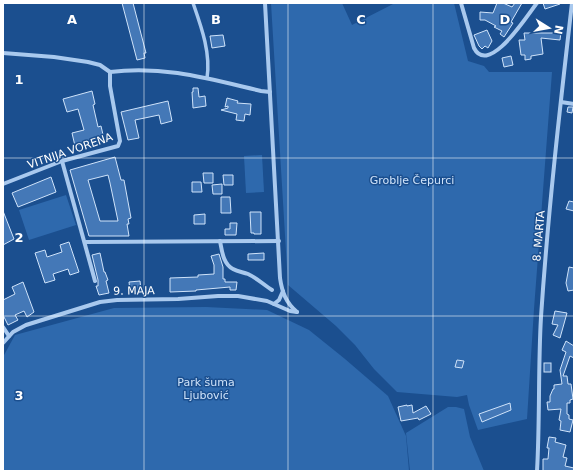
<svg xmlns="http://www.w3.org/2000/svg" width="577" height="474" font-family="'DejaVu Sans',sans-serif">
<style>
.green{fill:#2e69ad}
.building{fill:#4478b7;stroke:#cfe3fa;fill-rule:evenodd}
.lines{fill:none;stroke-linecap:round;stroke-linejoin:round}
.pedestrian{stroke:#a9c9ee;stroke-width:3.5}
.minor{stroke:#a9c9ee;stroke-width:4}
.grid{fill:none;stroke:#fff;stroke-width:1;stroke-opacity:0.55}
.labels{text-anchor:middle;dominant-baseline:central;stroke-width:3;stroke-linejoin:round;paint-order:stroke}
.street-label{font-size:11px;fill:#fff;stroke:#1b4f8f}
.park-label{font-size:11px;fill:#cfe3fa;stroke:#1b4f8f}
.grid-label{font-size:13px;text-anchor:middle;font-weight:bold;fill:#fff;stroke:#1b4f8f;stroke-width:3;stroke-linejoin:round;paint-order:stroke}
</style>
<rect width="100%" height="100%" fill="#1b4f8f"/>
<g class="green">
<path d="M271 3H342L352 25 395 3H454L468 61 484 66 489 72H552L534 309 527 419 478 430 469 405 467 395 457 397 397 392 374 369 355 345 336 326 288 285Z"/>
<path d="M262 155 264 192 246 193 244 156Z"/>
<path d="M66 195 76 225 29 240 19 210Z"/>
<path d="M206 307 267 310 309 330 345 359 388 396 406 436 409 471H3V357L15 335 114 308Z"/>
<path d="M448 407H456L464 409 470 437 484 471H410L406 433Z"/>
</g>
<g class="building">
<path d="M122 3H133L146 53H144L145 58 137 60Z"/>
<path d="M497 3H503L512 7 515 3H522L511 22 513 23 504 37 500 34 502 31 494 27 496 26 485 20H480V12L493 13Z"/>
<path d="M543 3H560V4L545 9Z"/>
<path d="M487 30 492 41 488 48 485 46 482 49 479 46 474 35Z"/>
<path d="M555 31 561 32 560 40 541 38 543 54 531 56V59L525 60V55H521L519 40H525L524 33H554Z"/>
<path d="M223 35 225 46 212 48 210 36Z"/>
<path d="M511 56 513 65 504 67 502 58Z"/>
<path d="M193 88H198L199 97 205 96 206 106 193 108 192 92H193Z"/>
<path d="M92 91 95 104 93 105 98 127 101 126 104 139 75 146 72 133 84 130 78 109 67 112 63 99Z"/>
<path d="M227 98 238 101 237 103 251 104 250 115 245 114 244 121 236 120 237 114 221 110 228 108V106L225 107Z"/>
<path d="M168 101 172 121 161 124 159 115 135 120 139 138 128 140 121 112Z"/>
<path d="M568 107H573L572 113 567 112Z"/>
<path d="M115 157 121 180H124L131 218 128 219 129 224H127L129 236H89L70 170ZM108 175 110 183 118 221H100L88 180Z"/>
<path d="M203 173H213V183H204Z"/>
<path d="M223 175H233V185H224Z"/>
<path d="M51 177 56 192 18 207 12 193Z"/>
<path d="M192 182H201L202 192H192Z"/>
<path d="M222 184V194H213L212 185Z"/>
<path d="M221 197H230L231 213H221Z"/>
<path d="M569 201 574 202V211L566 209Z"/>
<path d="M3 211 14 239 3 245Z"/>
<path d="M250 212H261V234H254V233H251Z"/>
<path d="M205 214V224H194V215Z"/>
<path d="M230 223H237L236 235H225V229H230Z"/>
<path d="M69 242 79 272 70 275 68 269 53 274 55 280 45 283 35 253 45 250 47 257 62 252 60 245Z"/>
<path d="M100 253 104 272H105L108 280 106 281 109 293 99 295 96 286H98V280L92 255Z"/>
<path d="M264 253V260H248V254Z"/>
<path d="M219 254 223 267V279H225V282H237L236 290H230V287L196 290V291L170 292V278L198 277V275L214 274V265L211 256Z"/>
<path d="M569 267 574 268V290L568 291 566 283Z"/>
<path d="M140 281 141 290 130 291 129 282Z"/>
<path d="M23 282 34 312 27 317 24 311 15 315 18 320 8 325 3 315V300L15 294 12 287Z"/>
<path d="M555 311 567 313 560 338 553 335 558 325 552 324Z"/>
<path d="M566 341 574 346V358L570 356 563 376H567L568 384H571L573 399 570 400V403H567V414L569 415V419L573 420 570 432 560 430 561 421 559 420 561 409 548 410 547 402H550V396L553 389H554V385L562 384 560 370 566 352 562 350Z"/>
<path d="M457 360 464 361 462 368 455 367Z"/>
<rect x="544" y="363" width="7" height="9"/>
<path d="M510 403 511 410 482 422 479 414Z"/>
<path d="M407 405V406L412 405 413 413 426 406 431 414 419 420 418 418 401 421 398 407Z"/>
<path d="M549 437 556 438 555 442 566 445 563 457 567 458 565 466 574 468V471H543V459H548L549 448H547Z"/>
</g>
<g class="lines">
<path class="pedestrian" d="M193 3C201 26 211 53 207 78"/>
<g class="minor">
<path d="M265 3 280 278C282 292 286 303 297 312"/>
<path d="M461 3 474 48C489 77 528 14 537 3"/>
<path d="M3 53 54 57 88 62 100 65 110 72C163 65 210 79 261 91L270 92"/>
<path d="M561 102 574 104"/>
<path d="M62 161 95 281"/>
<path d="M3 184 62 161 118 146 120 141 110 86V72"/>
<path d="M220 241C222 251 223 264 233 269 238 272 243 272 248 274 257 278 264 285 272 290"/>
<path d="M85 242 279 241"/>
<path d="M274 304 279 300 283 291"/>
<path d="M3 327 9 336"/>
<path d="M3 343 13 332 26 325 100 302 117 300 178 299 218 296H238L267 301 290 311 297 312"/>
<path d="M537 471C540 420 538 368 541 317 548 212 560 107 572 3"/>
</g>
</g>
<path class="grid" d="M144 3V471M288 3V471M433 3V471M3 158H574M3 316H574"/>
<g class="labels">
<g class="street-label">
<text transform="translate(70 151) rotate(-19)">VITNIJA VORENA</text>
<text transform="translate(539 236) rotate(-85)">8. MARTA</text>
<text transform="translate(134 291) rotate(-1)">9. MAJA</text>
</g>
<g class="park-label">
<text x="412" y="180">Groblje Čepurci</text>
<text x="206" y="382">Park šuma<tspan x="206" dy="13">Ljubović</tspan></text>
</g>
</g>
<g class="grid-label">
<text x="72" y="24">A</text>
<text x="216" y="24">B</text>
<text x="361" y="24">C</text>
<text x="505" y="24">D</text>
<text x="19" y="84">1</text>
<text x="19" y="242">2</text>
<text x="19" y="400">3</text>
</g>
<rect width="577" height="474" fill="none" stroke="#ffffff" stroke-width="8"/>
<g transform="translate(549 28) rotate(101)" stroke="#1b4f8f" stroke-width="3" paint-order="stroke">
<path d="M0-3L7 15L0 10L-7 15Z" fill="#ffffff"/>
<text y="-6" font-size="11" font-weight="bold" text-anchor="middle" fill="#ffffff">N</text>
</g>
</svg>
